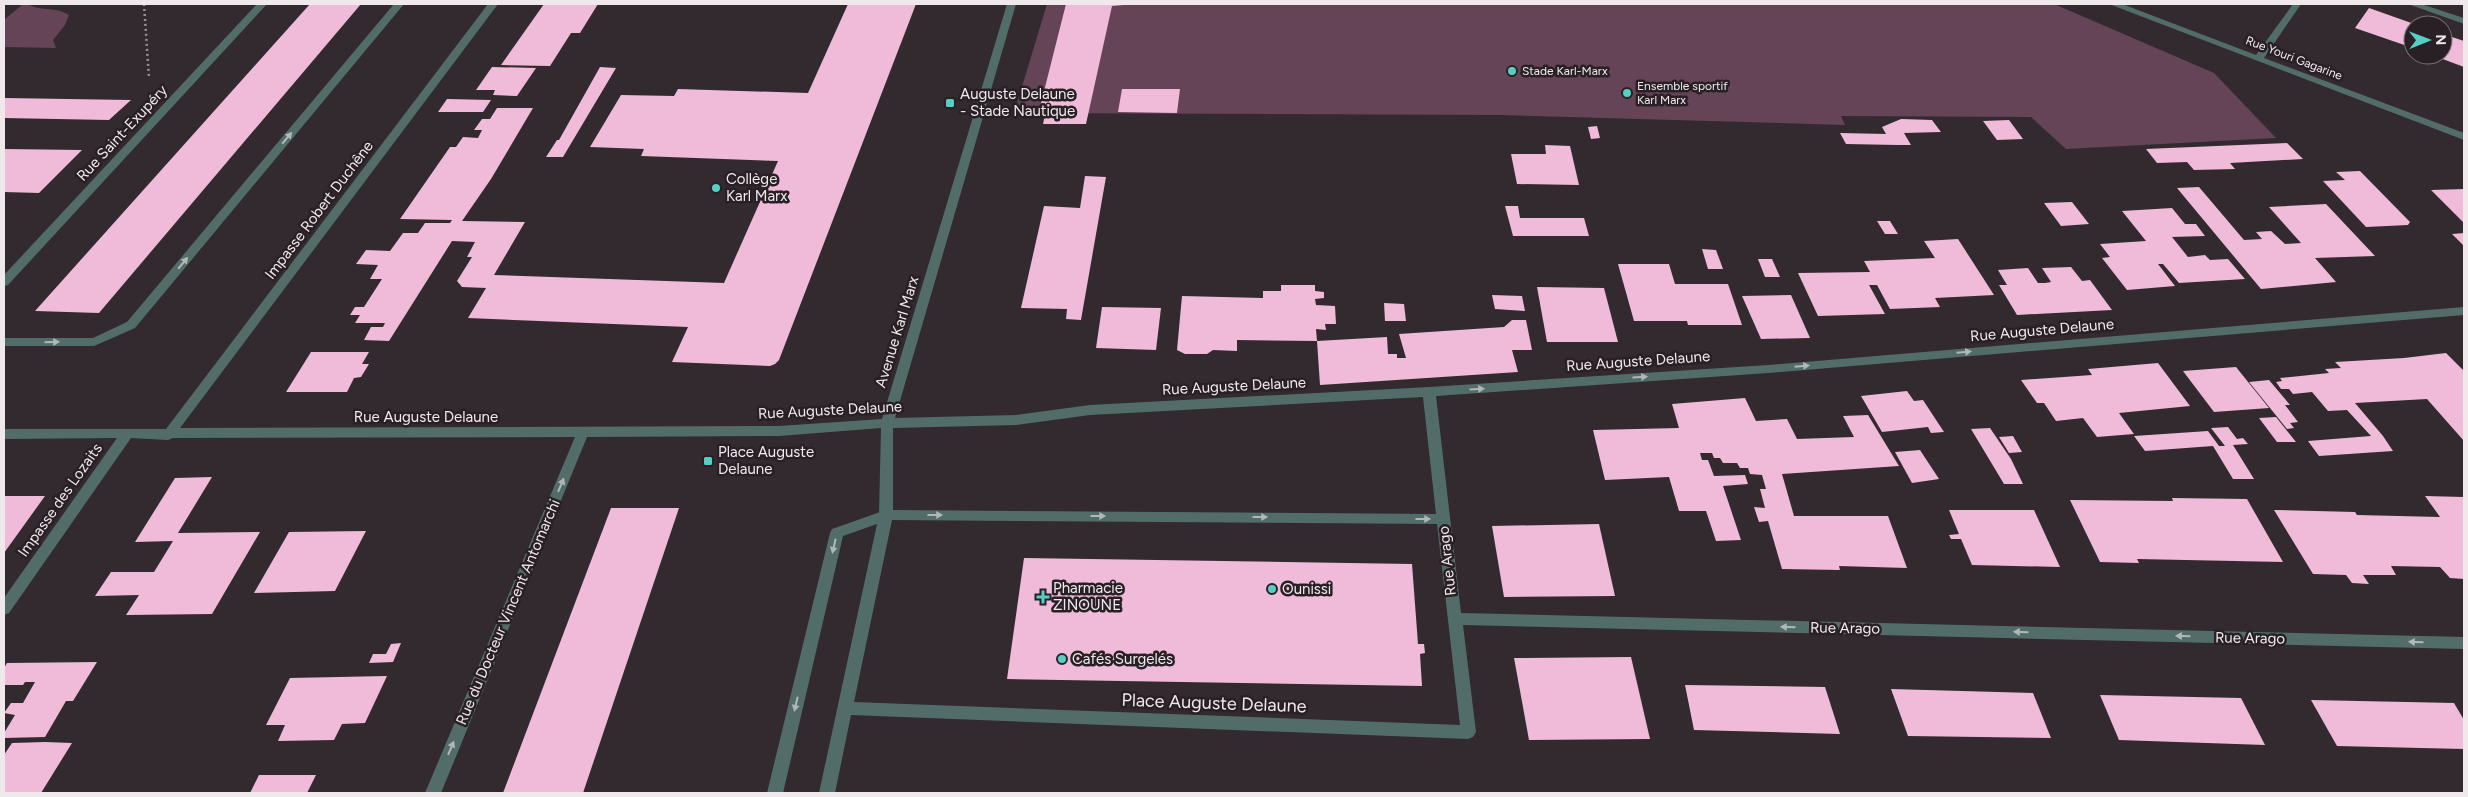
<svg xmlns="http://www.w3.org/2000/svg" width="2468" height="797" font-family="Figtree,sans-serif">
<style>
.green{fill:#654457}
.building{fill:#efbbd9}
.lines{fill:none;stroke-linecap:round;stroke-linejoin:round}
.path{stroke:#979094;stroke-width:2.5;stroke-dasharray:2 3;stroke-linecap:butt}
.service{fill:#526d69;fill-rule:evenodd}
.minor{fill:#526d69;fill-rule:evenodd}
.oneway{fill:#b0b7b8}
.poi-dot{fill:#56cec3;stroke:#292025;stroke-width:2}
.labels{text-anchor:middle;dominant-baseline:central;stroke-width:5;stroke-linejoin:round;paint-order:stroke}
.far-street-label{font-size:12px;fill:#efe9ec;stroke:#292025}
.far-poi-label{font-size:12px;fill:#efe9ec;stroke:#292025;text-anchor:start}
.poi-label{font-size:15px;fill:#efe9ec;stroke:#292025;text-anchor:start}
.street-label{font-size:15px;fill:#efe9ec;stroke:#292025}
.near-street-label{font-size:18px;fill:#efe9ec;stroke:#292025}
</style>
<rect width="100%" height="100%" fill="#332a2f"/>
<g class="green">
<path d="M23 4C30 4 32 7 38 8 51 10 57 8 69 15L65 25 53 40 56 48 4 47V20Z"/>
<path d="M1047 4H2054L2214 73 2276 138 2066 149 2031 117 1841 116 1845 125 1502 115 1014 113Z"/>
</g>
<g class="building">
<path d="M310 4H361L99 313 35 311Z"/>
<path d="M544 4H598L580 33H571L550 66 501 65Z"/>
<path d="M848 4H916L779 360 775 364 770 366 672 362 688 327 468 318 486 288 462 287 457 281 472 257H467L475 242 452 241 389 341 364 340 371 327H383L385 323H355L360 315H350L355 307H364L382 279H370L378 265 356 264 366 250 390 251 403 233H418L425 223H450L452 220 400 219 450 147H456L463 137 478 138 482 130H474L482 119H490L497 108H533L491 179 462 221 525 222 494 275 724 283 778 161 641 156 644 149 590 147 621 95 674 96 678 89 808 93Z"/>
<path d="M1066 4H1136L1112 6 1086 124H1043L1046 111H1039Z"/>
<path d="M2369 8 2417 25H2413V48L2355 28Z"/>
<path d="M2443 34 2464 41V67L2432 55H2443Z"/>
<path d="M492 67 536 68 517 96 493 95 495 90H476Z"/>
<path d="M600 67 616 68 563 157H546L557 140H559Z"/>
<path d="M1122 89H1180L1177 113 1118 112Z"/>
<path d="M4 98 131 100 109 120 4 118Z"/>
<path d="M447 99 491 100 483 112H438Z"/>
<path d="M1901 119 1932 120 1941 132 1904 133 1911 145H1898L1846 144 1840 133 1886 134 1882 127Z"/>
<path d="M2009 120 2023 139 1997 140 1983 121Z"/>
<path d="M1597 126 1600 138 1591 139 1588 127Z"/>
<path d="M2287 143 2303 159 2230 163 2235 169 2194 170 2187 162 2157 163 2146 149Z"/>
<path d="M1545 145 1570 146 1579 185 1517 184 1511 154H1546Z"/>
<path d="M4 149 82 150 39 193 4 192Z"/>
<path d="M2360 171 2410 222 2408 225 2366 227 2323 181 2345 180 2336 172Z"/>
<path d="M1085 176 1106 177 1081 320 1066 319 1067 309 1021 308 1044 206 1080 208Z"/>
<path d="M2199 187 2244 240 2262 239 2256 232 2271 231 2285 244 2301 243 2269 207 2326 204 2375 256 2315 258 2336 282 2261 289 2177 188Z"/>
<path d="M2464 189V222H2463L2431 190Z"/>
<path d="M2072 202 2089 224 2061 226 2044 203Z"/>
<path d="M1505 206H1518L1520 218H1584L1589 236H1513Z"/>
<path d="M2172 208 2185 224H2196L2205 236 2172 237 2188 257 2205 255 2210 260 2228 259 2245 279 2179 283 2163 264H2158L2175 286 2127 290 2102 258 2110 257 2100 244 2146 241 2122 211Z"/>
<path d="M1877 221H1890L1898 234H1885Z"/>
<path d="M2464 233V246L2452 234Z"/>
<path d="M1958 239 1994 295 1935 298 1940 307 1890 309 1877 285H1869L1885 314 1818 316 1798 273 1870 272 1864 261 1935 258 1924 241Z"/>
<path d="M1702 249 1716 250 1723 269H1708Z"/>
<path d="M1758 259H1772L1780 277H1765Z"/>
<path d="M1618 264H1669L1675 284H1728L1742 325H1688L1687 321H1634Z"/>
<path d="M2071 267 2082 281 2090 280 2112 310 2017 315 1999 285H2007L1998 270 2028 268 2038 283H2045L2051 282 2042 268Z"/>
<path d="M1281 285H1315V291L1324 292V298L1315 299 1316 305 1335 306 1336 324H1325L1326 330 1316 329 1317 341 1237 340V351L1213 350 1207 354H1185L1177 350 1182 296 1263 298V291H1281Z"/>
<path d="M1537 287 1604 288 1618 342H1547Z"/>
<path d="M1492 295 1522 296 1525 311 1495 309Z"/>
<path d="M1791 295 1810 338 1761 339 1742 296Z"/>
<path d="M1384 303 1404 304 1406 321H1385Z"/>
<path d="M1102 307 1161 308 1156 350 1096 348Z"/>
<path d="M1512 320H1526L1532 350H1512L1518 372 1320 385 1317 341 1387 337 1388 354H1397V358H1406L1399 334 1504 327Z"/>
<path d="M311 352H369L362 364H369L361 377 354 378 347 392H286Z"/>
<path d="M2446 353 2464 371V441L2427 399 2355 403 2383 436 2393 451 2319 456 2308 441 2371 436 2347 410 2328 411 2312 392 2293 394 2289 389H2281L2276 382 2282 381 2280 378 2329 373 2325 369 2341 368 2335 362 2404 358Z"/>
<path d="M2158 363 2190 406 2119 413 2134 434 2097 437 2083 418 2056 421 2044 403H2037L2021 380 2092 375 2088 369Z"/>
<path d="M2236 367 2269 408 2214 412 2183 371Z"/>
<path d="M2269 380 2290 405H2285L2298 422 2290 423 2294 428 2287 429 2249 382Z"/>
<path d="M1907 391 1914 401 1923 400 1944 432 1931 433 1928 427 1882 432 1861 396Z"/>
<path d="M1745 398 1756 421 1787 419 1797 439 1854 437 1843 416 1868 415 1899 466 1782 474 1794 516H1888L1907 568 1839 566 1840 570 1782 569 1768 521 1759 522 1754 507 1765 508 1760 489H1766L1762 475 1750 474 1748 468H1740L1737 463H1723L1720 458H1714L1712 453H1700L1702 460H1708L1714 476 1745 475 1748 484 1723 486 1741 540 1716 541 1706 511H1679L1669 477 1605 480 1593 430 1679 428 1672 404Z"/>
<path d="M2276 417 2296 442H2277L2259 418Z"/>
<path d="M2228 427 2237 439 2243 438 2248 444 2233 445 2254 479H2233L2213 446 2145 451 2134 436 2208 431 2219 446H2225L2211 428Z"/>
<path d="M1990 428 2011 459 2023 484H2004L1971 429Z"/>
<path d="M2013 436 2022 452 2009 453 1999 437Z"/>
<path d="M1920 450 1939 479 1912 483 1895 452Z"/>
<path d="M212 477 178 533 260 532 212 614 126 615 139 595 95 596 111 572H154L173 541 135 542 175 478Z"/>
<path d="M4 496H45L4 553Z"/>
<path d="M2425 496 2464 497V579L2450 578 2440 567 2391 566 2396 575H2363L2369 584 2352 583 2346 575 2313 574 2274 510 2355 512 2357 515 2440 517Z"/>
<path d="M2172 498 2247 499 2283 562 2137 559 2139 563 2100 562 2070 500 2173 501Z"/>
<path d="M611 508H679L583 793H503Z"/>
<path d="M1949 510H2034L2060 567 1972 565 1961 539H1951L1949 535 1959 534Z"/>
<path d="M1599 524 1615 596 1504 597 1492 526Z"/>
<path d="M366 531 335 591 254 593 289 532Z"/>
<path d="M1024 558 1412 564 1418 644H1424L1425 653 1420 654 1422 686 1007 679Z"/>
<path d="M401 643 393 662 369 663 373 654H386L391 644Z"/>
<path d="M1631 657 1650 739 1529 740 1514 658Z"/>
<path d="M97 662 73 701H66L45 737 4 738V733L15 715 4 713 11 703H23L35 682H25L23 685H4V668L7 663Z"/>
<path d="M387 676 365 723 342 724 334 740 278 741 285 725H266L290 678Z"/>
<path d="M1685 685 1825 687 1840 734 1694 730Z"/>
<path d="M1891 689 2033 693 2051 738 1908 736Z"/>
<path d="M2100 695 2241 698 2265 745 2119 740Z"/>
<path d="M2311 700 2454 703 2464 720V749L2337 746Z"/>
<path d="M12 743 45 742 72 743 41 793H4V755Z"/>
<path d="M259 775H316L307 793H250Z"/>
</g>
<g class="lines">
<path class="path" d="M144 4 149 78"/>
<g class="service">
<path d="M394 4H404L135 328 94 346H4V338H93L127 322Z"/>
<path d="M886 510 891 511 893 515 891 519 843 536 783 793H767L830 533 832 529Z"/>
</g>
<g class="minor">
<path d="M257 4H267L8 285 4 286V275Z"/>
<path d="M488 4H498L180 428 779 426 882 419 1007 4H1016L895 418 1016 415 1090 405 1429 387 1768 365 2464 307V315L1768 373 1436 396 1461 613 2464 637V649L1463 625 1476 732 1473 737 1468 739 851 715 835 793H819L879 515 881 428 779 436 587 437 441 793H425L575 437 173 438 168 440 131 438 9 613 4 615V598L117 438 4 439V429H166ZM1423 397 1436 514 893 510V428L1016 425 1090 415ZM892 520 1437 524 1460 725 854 702Z"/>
<path d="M2109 4H2122L2256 55 2293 4H2301L2264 58 2464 133V140Z"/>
<path d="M2408 4H2421L2464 18V24Z"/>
</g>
</g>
<defs><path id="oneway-solid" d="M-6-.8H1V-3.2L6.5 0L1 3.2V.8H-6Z" transform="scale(1.25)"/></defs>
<g class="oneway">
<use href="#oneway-solid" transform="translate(287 138) rotate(-50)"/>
<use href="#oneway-solid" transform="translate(183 263) rotate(-50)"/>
<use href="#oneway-solid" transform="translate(52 342) rotate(-1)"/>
<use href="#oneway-solid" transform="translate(1964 352) rotate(-5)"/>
<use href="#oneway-solid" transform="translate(1802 366) rotate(-5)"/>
<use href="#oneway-solid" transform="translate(1640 377) rotate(-4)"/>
<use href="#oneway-solid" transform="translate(1477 389) rotate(-4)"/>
<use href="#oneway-solid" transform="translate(561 485) rotate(-67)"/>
<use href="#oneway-solid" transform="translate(935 515)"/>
<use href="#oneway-solid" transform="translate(1098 516)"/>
<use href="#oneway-solid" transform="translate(1260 517)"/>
<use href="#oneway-solid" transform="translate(1423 519)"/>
<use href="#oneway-solid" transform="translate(834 546) rotate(103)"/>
<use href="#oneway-solid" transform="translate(1788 627) rotate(-179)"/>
<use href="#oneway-solid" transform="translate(2021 632) rotate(-179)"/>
<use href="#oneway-solid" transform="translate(2183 636) rotate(-179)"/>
<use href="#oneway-solid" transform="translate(2416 642) rotate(-179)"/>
<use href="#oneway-solid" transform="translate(796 704) rotate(103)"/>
<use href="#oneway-solid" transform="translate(451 748) rotate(-67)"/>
</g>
<g class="poi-dot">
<circle cx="1512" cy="71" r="5"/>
<circle cx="1627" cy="93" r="5"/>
<rect x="945" y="98" width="10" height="10" rx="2.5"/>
<circle cx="716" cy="188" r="5"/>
<rect x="703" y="456" width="10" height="10" rx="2.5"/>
<circle cx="1272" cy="589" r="5"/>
<path d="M1040.5 589.5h5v5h5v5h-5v5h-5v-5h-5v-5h5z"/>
<circle cx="1062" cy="659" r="5"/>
</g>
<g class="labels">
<g class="far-street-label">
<text transform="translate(2294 58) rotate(21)">Rue Youri Gagarine</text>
</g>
<g class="far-poi-label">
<text x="1522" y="71">Stade Karl-Marx</text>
<text x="1637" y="86">Ensemble sportif<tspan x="1637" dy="14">Karl Marx</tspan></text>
</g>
<g class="poi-label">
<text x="960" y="94">Auguste Delaune<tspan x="960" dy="17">- Stade Nautique</tspan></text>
<text x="726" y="179">Collège<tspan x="726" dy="17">Karl Marx</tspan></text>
<text x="718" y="452">Place Auguste<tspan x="718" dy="17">Delaune</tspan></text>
<text x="1053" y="588">Pharmacie<tspan x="1053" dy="17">ZINOUNE</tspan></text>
<text x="1282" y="589">Ounissi</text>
<text x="1072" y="659">Cafés Surgelés</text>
</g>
<g class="street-label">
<text transform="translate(122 133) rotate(-47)">Rue Saint-Exupéry</text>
<text transform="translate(319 210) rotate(-53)">Impasse Robert Duchêne</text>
<text transform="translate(2042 330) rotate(-5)">Rue Auguste Delaune</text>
<text transform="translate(897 332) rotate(-73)">Avenue Karl Marx</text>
<text transform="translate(1638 361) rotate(-4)">Rue Auguste Delaune</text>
<text transform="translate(1234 386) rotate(-3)">Rue Auguste Delaune</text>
<text transform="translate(830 410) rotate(-3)">Rue Auguste Delaune</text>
<text x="426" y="417">Rue Auguste Delaune</text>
<text transform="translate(60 500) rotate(-55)">Impasse des Lozaits</text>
<text transform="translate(1447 561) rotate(-96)">Rue Arago</text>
<text transform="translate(508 612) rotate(-67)">Rue du Docteur Vincent Antomarchi</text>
<text transform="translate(1845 628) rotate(1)">Rue Arago</text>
<text transform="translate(2250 638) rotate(1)">Rue Arago</text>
</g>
<g class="near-street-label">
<text transform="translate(1214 703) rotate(2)">Place Auguste Delaune</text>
</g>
</g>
<rect width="2468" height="797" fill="none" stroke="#efe9ec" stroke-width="10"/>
<g transform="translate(2428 40) rotate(89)"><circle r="24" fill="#292025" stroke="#787075"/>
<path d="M0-4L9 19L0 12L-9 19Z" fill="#56cec3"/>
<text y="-8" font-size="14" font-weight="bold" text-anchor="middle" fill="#efe9ec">N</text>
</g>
</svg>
